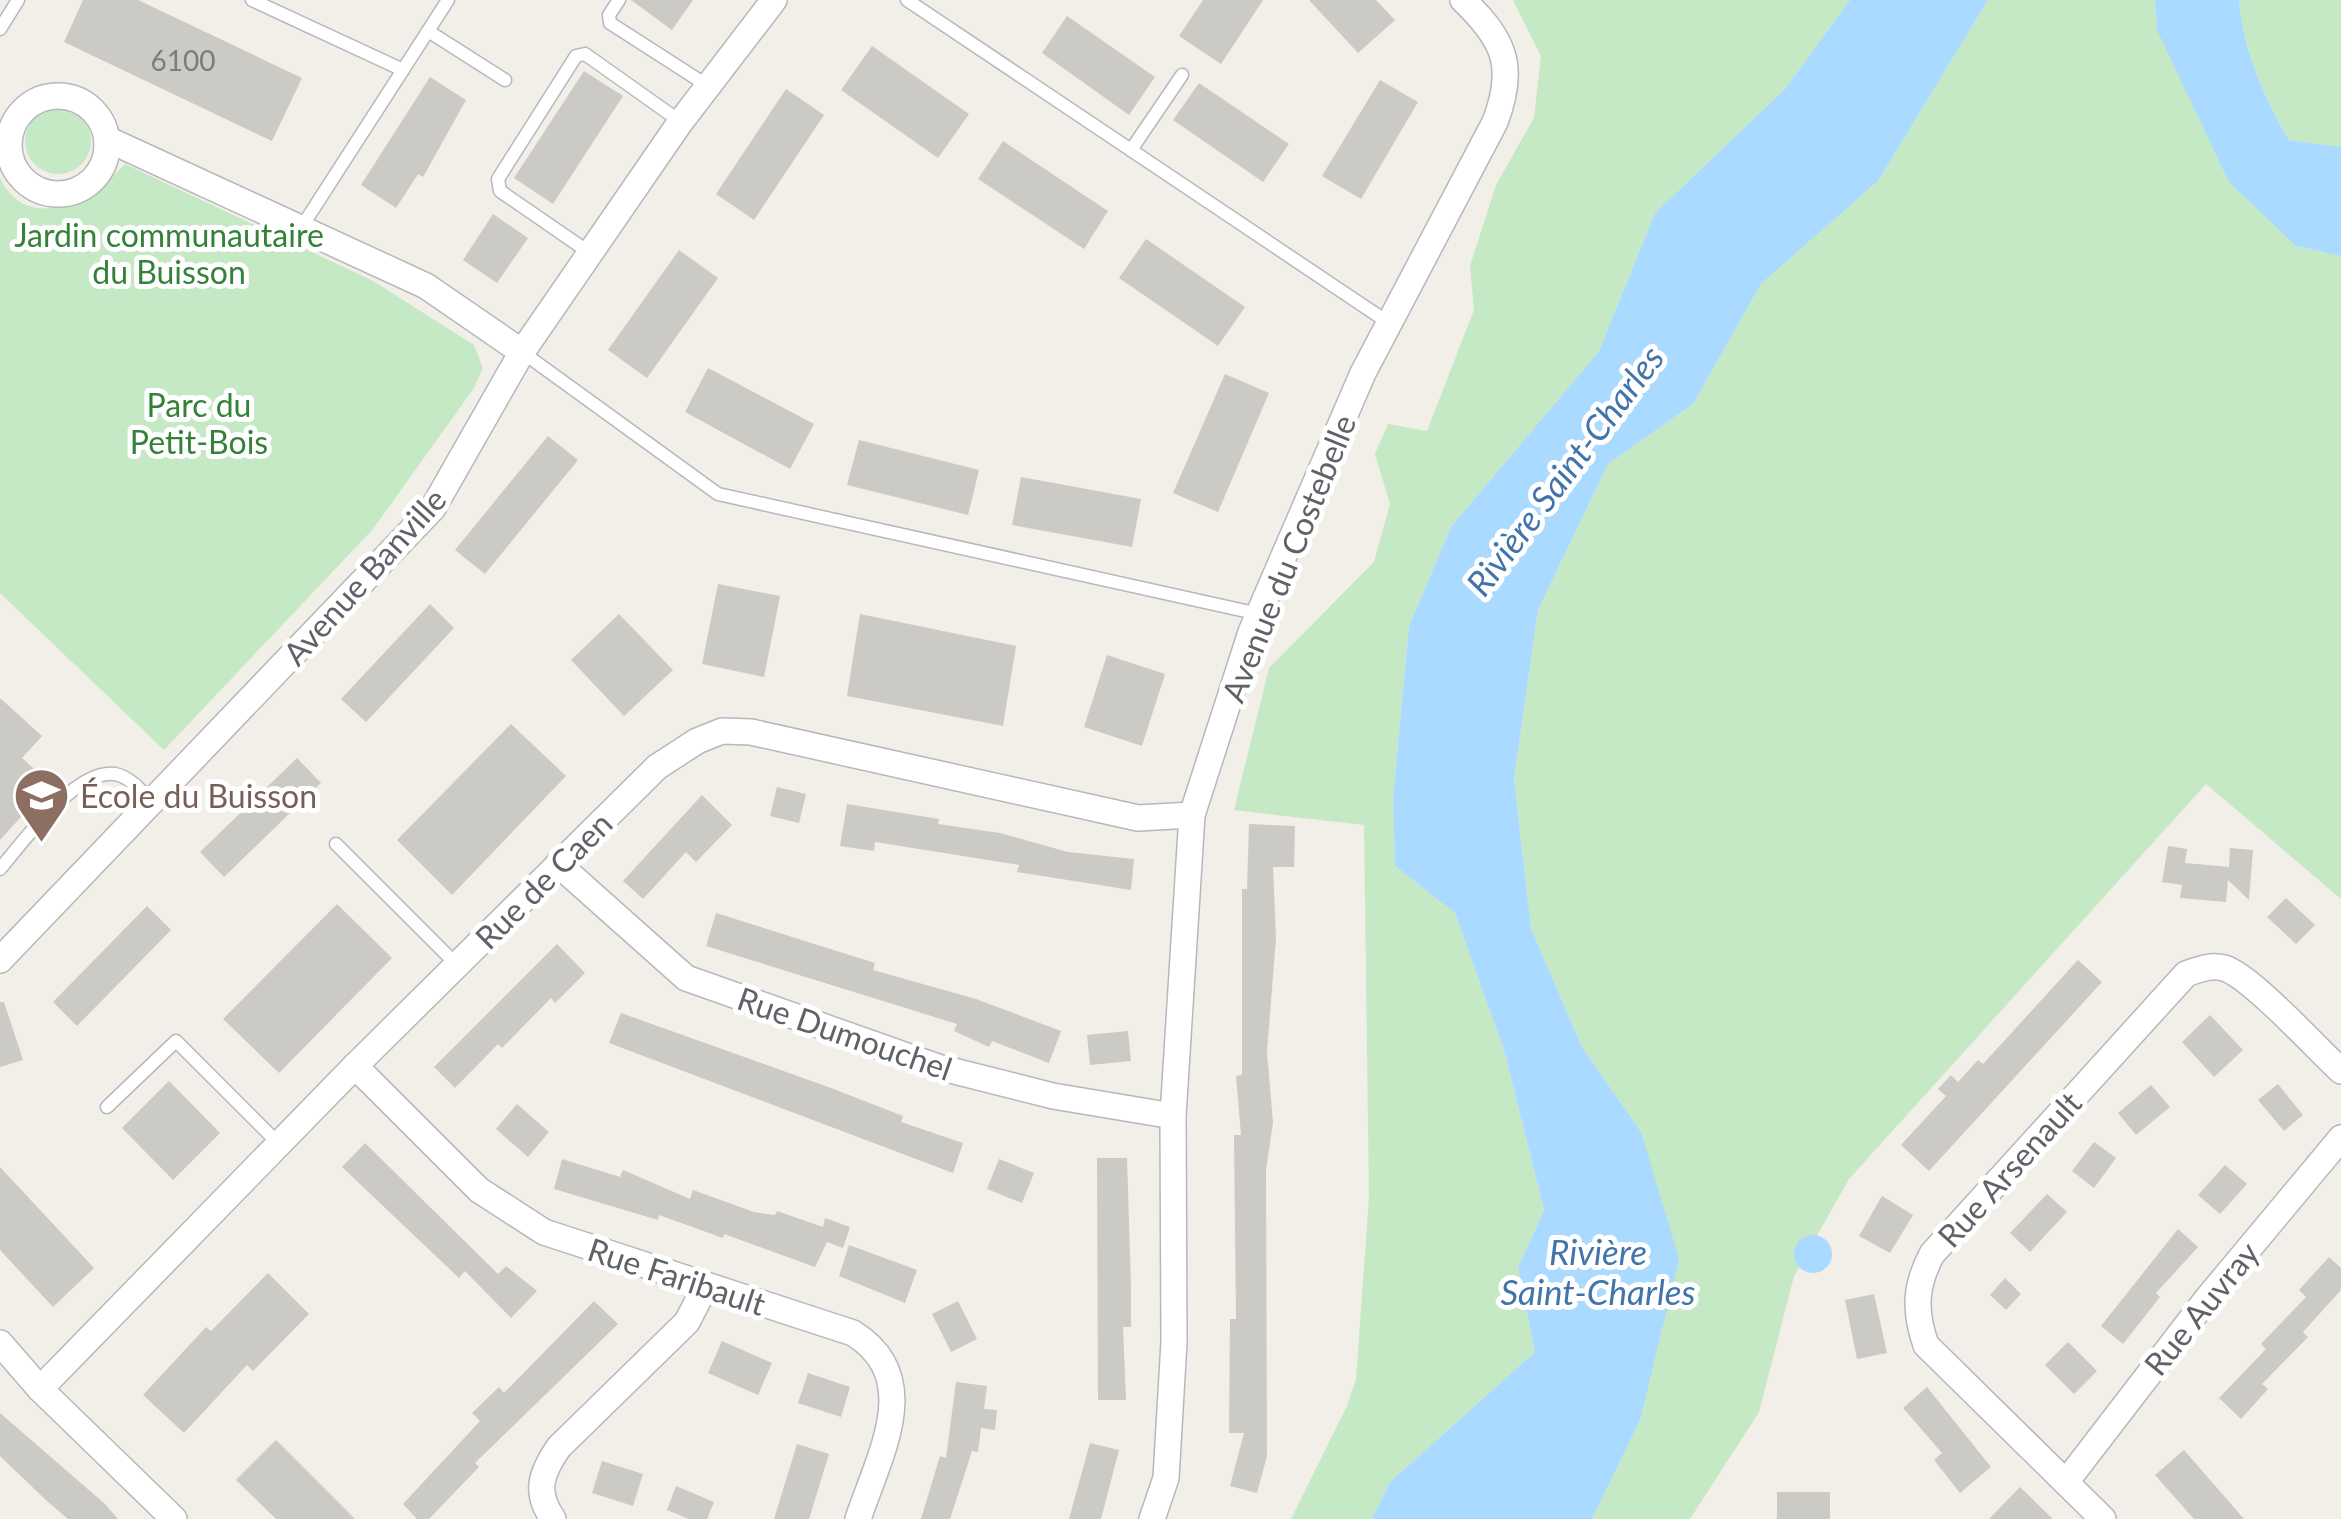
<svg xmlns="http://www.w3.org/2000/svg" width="2341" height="1519" font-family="Lato,sans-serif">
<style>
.green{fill:#c5e8c5}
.water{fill:#aadaff}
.building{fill:#cccac5}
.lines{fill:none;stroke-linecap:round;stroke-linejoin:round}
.lane-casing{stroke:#b5b8bc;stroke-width:15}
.street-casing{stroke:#b5b8bc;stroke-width:28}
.lane{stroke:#fff;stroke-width:12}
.street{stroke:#fff;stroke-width:25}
.labels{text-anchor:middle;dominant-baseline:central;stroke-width:10;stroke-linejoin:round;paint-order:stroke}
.number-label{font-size:28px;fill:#7a7d7f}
.park-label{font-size:32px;fill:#348238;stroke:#fff}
.street-label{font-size:32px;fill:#5f6368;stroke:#fff}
.education-label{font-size:32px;fill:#785e54;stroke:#fff;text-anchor:start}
.water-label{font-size:35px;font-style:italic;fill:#4174aa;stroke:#fff}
</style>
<rect width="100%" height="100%" fill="#f1efe8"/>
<g class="green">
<path d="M1513 0H1850L1785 89 1655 213 1599 351 1451 527 1409 626 1393 798 1395 866 1455 913 1504 1050 1544 1210 1518 1268 1535 1352 1390 1482 1372 1519H1291L1347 1406 1356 1379 1369 1198 1364 825 1234 810 1269 668 1374 562 1390 504 1375 454 1388 424 1427 431 1474 310 1470 266 1496 185 1534 118 1541 56Z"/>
<path d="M1988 0H2155L2157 30 2296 246 2341 256V899L2206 784 1849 1179 1794 1276 1759 1412 1690 1519H1592L1640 1420 1659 1205 1641 1132 1582 1047 1531 928 1514 779 1538 610 1608 464 1693 404 1761 284 1878 181Z"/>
<path d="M2239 0H2341V147L2289 140C2264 97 2243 50 2239 0Z"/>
<circle cx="58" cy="141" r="33"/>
<path d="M125 164 373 281 474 345 483 368 474 388 373 529 164 750 0 593V178C29 238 95 196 125 164Z"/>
</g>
<g class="water">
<path d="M1850 0H1988L1878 181 1761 284 1693 404 1608 464 1538 610 1514 779 1531 928 1582 1047 1641 1132 1679 1259 1640 1420 1592 1519H1372L1390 1482 1535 1352 1518 1268 1544 1210 1504 1050 1455 913 1395 866 1393 798 1409 626 1451 527 1599 351 1655 213 1785 89Z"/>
<path d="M2155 0H2239C2243 50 2264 97 2289 140L2341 147V256L2296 246 2229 182 2157 30Z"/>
<circle cx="1813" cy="1254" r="19"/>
</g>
<g class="building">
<path d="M83 0H138L302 78 272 141 64 42Z"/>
<path d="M631 0H693L672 30Z"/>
<path d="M1203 0H1263L1221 64 1179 36Z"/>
<path d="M1309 0H1376L1395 20 1358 53Z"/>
<path d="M1067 16 1155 77 1129 115 1042 53Z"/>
<path d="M872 46 969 114 938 158 841 90Z"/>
<path d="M584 71 623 96 553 204 514 178Z"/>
<path d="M430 77 466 100 423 177 418 174 396 208 361 185Z"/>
<path d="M1380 80 1418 102 1361 199 1322 176Z"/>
<path d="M1199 83 1289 144 1263 182 1173 120Z"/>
<path d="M786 89 824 115 754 220 716 194Z"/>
<path d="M1003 141 1108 211 1084 249 978 179Z"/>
<path d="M493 214 528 238 497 283 463 260Z"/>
<path d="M1146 239 1245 307 1218 346 1119 278Z"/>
<path d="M679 250 718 278 647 378 608 350Z"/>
<path d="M708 368 814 424 790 469 685 412Z"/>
<path d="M1225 374 1269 393 1218 512 1173 493Z"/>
<path d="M548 436 578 460 485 574 455 550Z"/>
<path d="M859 440 979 470 968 515 847 485Z"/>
<path d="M1021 477 1141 499 1132 547 1012 525Z"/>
<path d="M718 584 780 596 764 677 702 664Z"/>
<path d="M430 604 454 628 366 722 341 699Z"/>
<path d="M619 614 673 670 624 716 571 660Z"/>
<path d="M860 614 1016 646 1003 726 847 696Z"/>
<path d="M1107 655 1165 674 1142 746 1084 727Z"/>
<path d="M0 698 42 736 22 758 51 784 0 840Z"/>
<path d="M511 724 566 776 452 895 397 840Z"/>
<path d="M297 758 321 783 224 877 200 852Z"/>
<path d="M777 787 806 794 799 823 770 816Z"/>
<path d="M702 795 732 825 696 862 686 852 643 899 623 881Z"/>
<path d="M847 804 939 819 938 824 1000 833 1068 852 1134 859 1131 890 1017 872 1019 865 875 842 874 851 840 846Z"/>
<path d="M1249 824 1295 826 1294 867H1273L1276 938 1267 1052 1273 1123 1266 1170 1267 1456 1257 1493 1230 1486 1244 1433H1229L1230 1319H1236L1234 1135H1241L1236 1076 1242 1075V889H1247Z"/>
<path d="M2168 846 2187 849 2185 863 2229 867 2230 848 2253 850 2249 900 2228 880 2226 902 2180 898 2182 885 2162 882Z"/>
<path d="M2286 898 2315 925 2296 944 2267 917Z"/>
<path d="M337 904 392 958 279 1073 223 1019Z"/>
<path d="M147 906 171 930 77 1026 53 1002Z"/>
<path d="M716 913 875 963 873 970 976 999 1061 1031 1049 1063 992 1041 989 1047 954 1031 957 1024 706 946Z"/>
<path d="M557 944 585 973 555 1003 551 998 502 1048 498 1044 455 1088 434 1067Z"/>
<path d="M2078 960 2102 982 1929 1171 1901 1145 1946 1096 1938 1089 1951 1075 1958 1082 1978 1060 1983 1064Z"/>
<path d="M0 1002H4L23 1060 0 1067Z"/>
<path d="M621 1013 831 1088 903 1116 901 1122 963 1143 953 1173 609 1043Z"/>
<path d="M2210 1015 2243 1050 2214 1077 2182 1042Z"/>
<path d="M1128 1031 1131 1061 1090 1065 1087 1035Z"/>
<path d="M169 1081 220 1133 173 1180 122 1128Z"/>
<path d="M2278 1084 2303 1115 2284 1131 2258 1100Z"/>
<path d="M2151 1085 2170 1107 2136 1135 2118 1113Z"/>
<path d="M517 1104 549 1132 528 1157 496 1129Z"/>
<path d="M2094 1142 2116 1158 2094 1188 2072 1171Z"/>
<path d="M365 1143 498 1274 506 1266 537 1291 511 1318 465 1271 459 1278 342 1167Z"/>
<path d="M1097 1158H1127L1131 1286V1327H1123L1126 1400H1098Z"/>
<path d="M562 1159 620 1177 623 1170 690 1199 693 1190 754 1212 775 1215 777 1211 823 1227 825 1218 850 1227 843 1248 827 1242 815 1267 724 1234 723 1238 659 1215 658 1220 554 1189Z"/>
<path d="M999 1159 1034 1173 1022 1203 987 1189Z"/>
<path d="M2225 1165 2247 1184 2220 1214 2198 1195Z"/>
<path d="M0 1167 94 1268 53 1307 0 1250Z"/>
<path d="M2047 1194 2067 1212 2030 1252 2010 1233Z"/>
<path d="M1882 1196 1913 1215 1890 1253 1859 1236Z"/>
<path d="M2178 1229 2198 1247 2156 1293 2160 1297 2123 1344 2101 1326Z"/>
<path d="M849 1245 917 1270 905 1303 839 1276Z"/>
<path d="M2329 1257 2341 1268V1290L2303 1332 2308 1337 2262 1384 2268 1389 2241 1419 2219 1398 2266 1349 2261 1344 2306 1297 2299 1290Z"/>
<path d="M268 1273 309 1314 253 1371 247 1365 184 1433 143 1395 206 1327 211 1331Z"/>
<path d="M2005 1278 2021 1294 2006 1310 1990 1295Z"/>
<path d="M1874 1294 1887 1353 1857 1359 1845 1300Z"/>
<path d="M594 1301 618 1324 475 1463 479 1467 429 1519H417L403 1504 480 1421 472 1413 499 1387 504 1393Z"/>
<path d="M958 1301 977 1339 951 1352 932 1314Z"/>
<path d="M722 1341 772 1363 758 1395 708 1373Z"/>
<path d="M2068 1342 2097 1371 2074 1394 2045 1365Z"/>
<path d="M808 1373 850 1387 841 1417 798 1403Z"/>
<path d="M956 1382 987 1386 984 1409 997 1410 995 1430 981 1428 978 1452 972 1451 950 1519H921L940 1456 946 1458Z"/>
<path d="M1927 1387 1991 1467 1960 1493 1934 1460 1942 1453 1903 1408Z"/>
<path d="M0 1413 105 1504 118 1519H68L48 1502 0 1456Z"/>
<path d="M276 1440 355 1519H276L236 1480Z"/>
<path d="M1090 1443 1119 1450 1101 1519H1069Z"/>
<path d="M797 1444 829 1454 809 1519H774Z"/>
<path d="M2184 1450 2244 1519H2194L2155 1475Z"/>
<path d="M602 1461 643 1474 633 1506 592 1493Z"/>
<path d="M676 1486 714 1502 707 1519H689L667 1510Z"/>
<path d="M2020 1487 2053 1519H1989Z"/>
<rect x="1777" y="1492" width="53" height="27"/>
</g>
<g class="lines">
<defs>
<g id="lane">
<path d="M252 0 403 70"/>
<path d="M619 0 609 15 610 23 708 86"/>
<path d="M907 0 1389 323"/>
<path d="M0 29 18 0"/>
<path d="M428 31 505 80"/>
<path d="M1131 150 1182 75"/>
<path d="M301 228 448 0"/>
<path d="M590 253 500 191 498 179 576 56 585 54 681 122"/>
<path d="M522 352 718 494 1259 614"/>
<path d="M336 844 457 965"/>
<path d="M0 869C23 842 76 768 115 774 131 777 143 793 153 803"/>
<path d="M107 1107 176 1041 279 1144"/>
</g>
<g id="street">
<circle cx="58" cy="145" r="49"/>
<path d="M107 139 426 286 522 352"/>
<path d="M558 864 686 978 938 1067 1053 1096 1173 1116"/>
<path d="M0 960 433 508 522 352 679 124 774 0"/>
<path d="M355 1066 479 1190 544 1232 853 1333C925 1378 879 1455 858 1519"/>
<path d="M0 1343 40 1389 174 1519"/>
<path d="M40 1389 355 1066 657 767 697 741 722 731 751 732 1138 818 1192 815"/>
<path d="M2066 1482 2206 1300 2341 1138"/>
<path d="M553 1519C534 1492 541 1473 559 1447L687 1322 705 1287"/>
<path d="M1152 1519 1166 1478 1174 1342 1173 1116 1192 815 1251 632 1363 373 1495 122C1516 67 1505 40 1463 0"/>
<path d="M2103 1519 1926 1345C1914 1311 1915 1286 1932 1254L2186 974C2197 970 2211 964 2224 968 2251 976 2317 1049 2341 1071"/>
</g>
</defs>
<use href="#lane" class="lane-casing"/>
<use href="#street" class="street-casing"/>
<use href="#lane" class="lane"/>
<use href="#street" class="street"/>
</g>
<defs>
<symbol id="school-pin" viewBox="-11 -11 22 30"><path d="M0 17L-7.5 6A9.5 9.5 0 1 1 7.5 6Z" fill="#8d6e63" stroke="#fff"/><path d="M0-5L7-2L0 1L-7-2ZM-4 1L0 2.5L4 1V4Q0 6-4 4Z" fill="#fff"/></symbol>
</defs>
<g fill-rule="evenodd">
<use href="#school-pin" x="10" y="764" width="63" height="86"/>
</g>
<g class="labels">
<g class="number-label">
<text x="183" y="60">6100</text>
</g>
<g class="park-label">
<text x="169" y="234">Jardin communautaire<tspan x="169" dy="37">du Buisson</tspan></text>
<text x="199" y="404">Parc du<tspan x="199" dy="37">Petit-Bois</tspan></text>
</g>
<g class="street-label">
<text transform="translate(1288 558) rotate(-68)">Avenue du Costebelle</text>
<text transform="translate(364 576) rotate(-48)">Avenue Banville</text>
<text transform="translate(543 880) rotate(-45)">Rue de Caen</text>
<text transform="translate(845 1033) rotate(19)">Rue Dumouchel</text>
<text transform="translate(2009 1169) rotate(-48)">Rue Arsenault</text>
<text transform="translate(677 1276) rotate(18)">Rue Faribault</text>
<text transform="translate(2201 1308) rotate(-51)">Rue Auvray</text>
</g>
<g class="education-label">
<text x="80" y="795">École du Buisson</text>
</g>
<g class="water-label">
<text transform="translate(1564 470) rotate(-53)">Rivière Saint-Charles</text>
<text x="1598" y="1251">Rivière<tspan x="1598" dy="40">Saint-Charles</tspan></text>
</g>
</g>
</svg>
